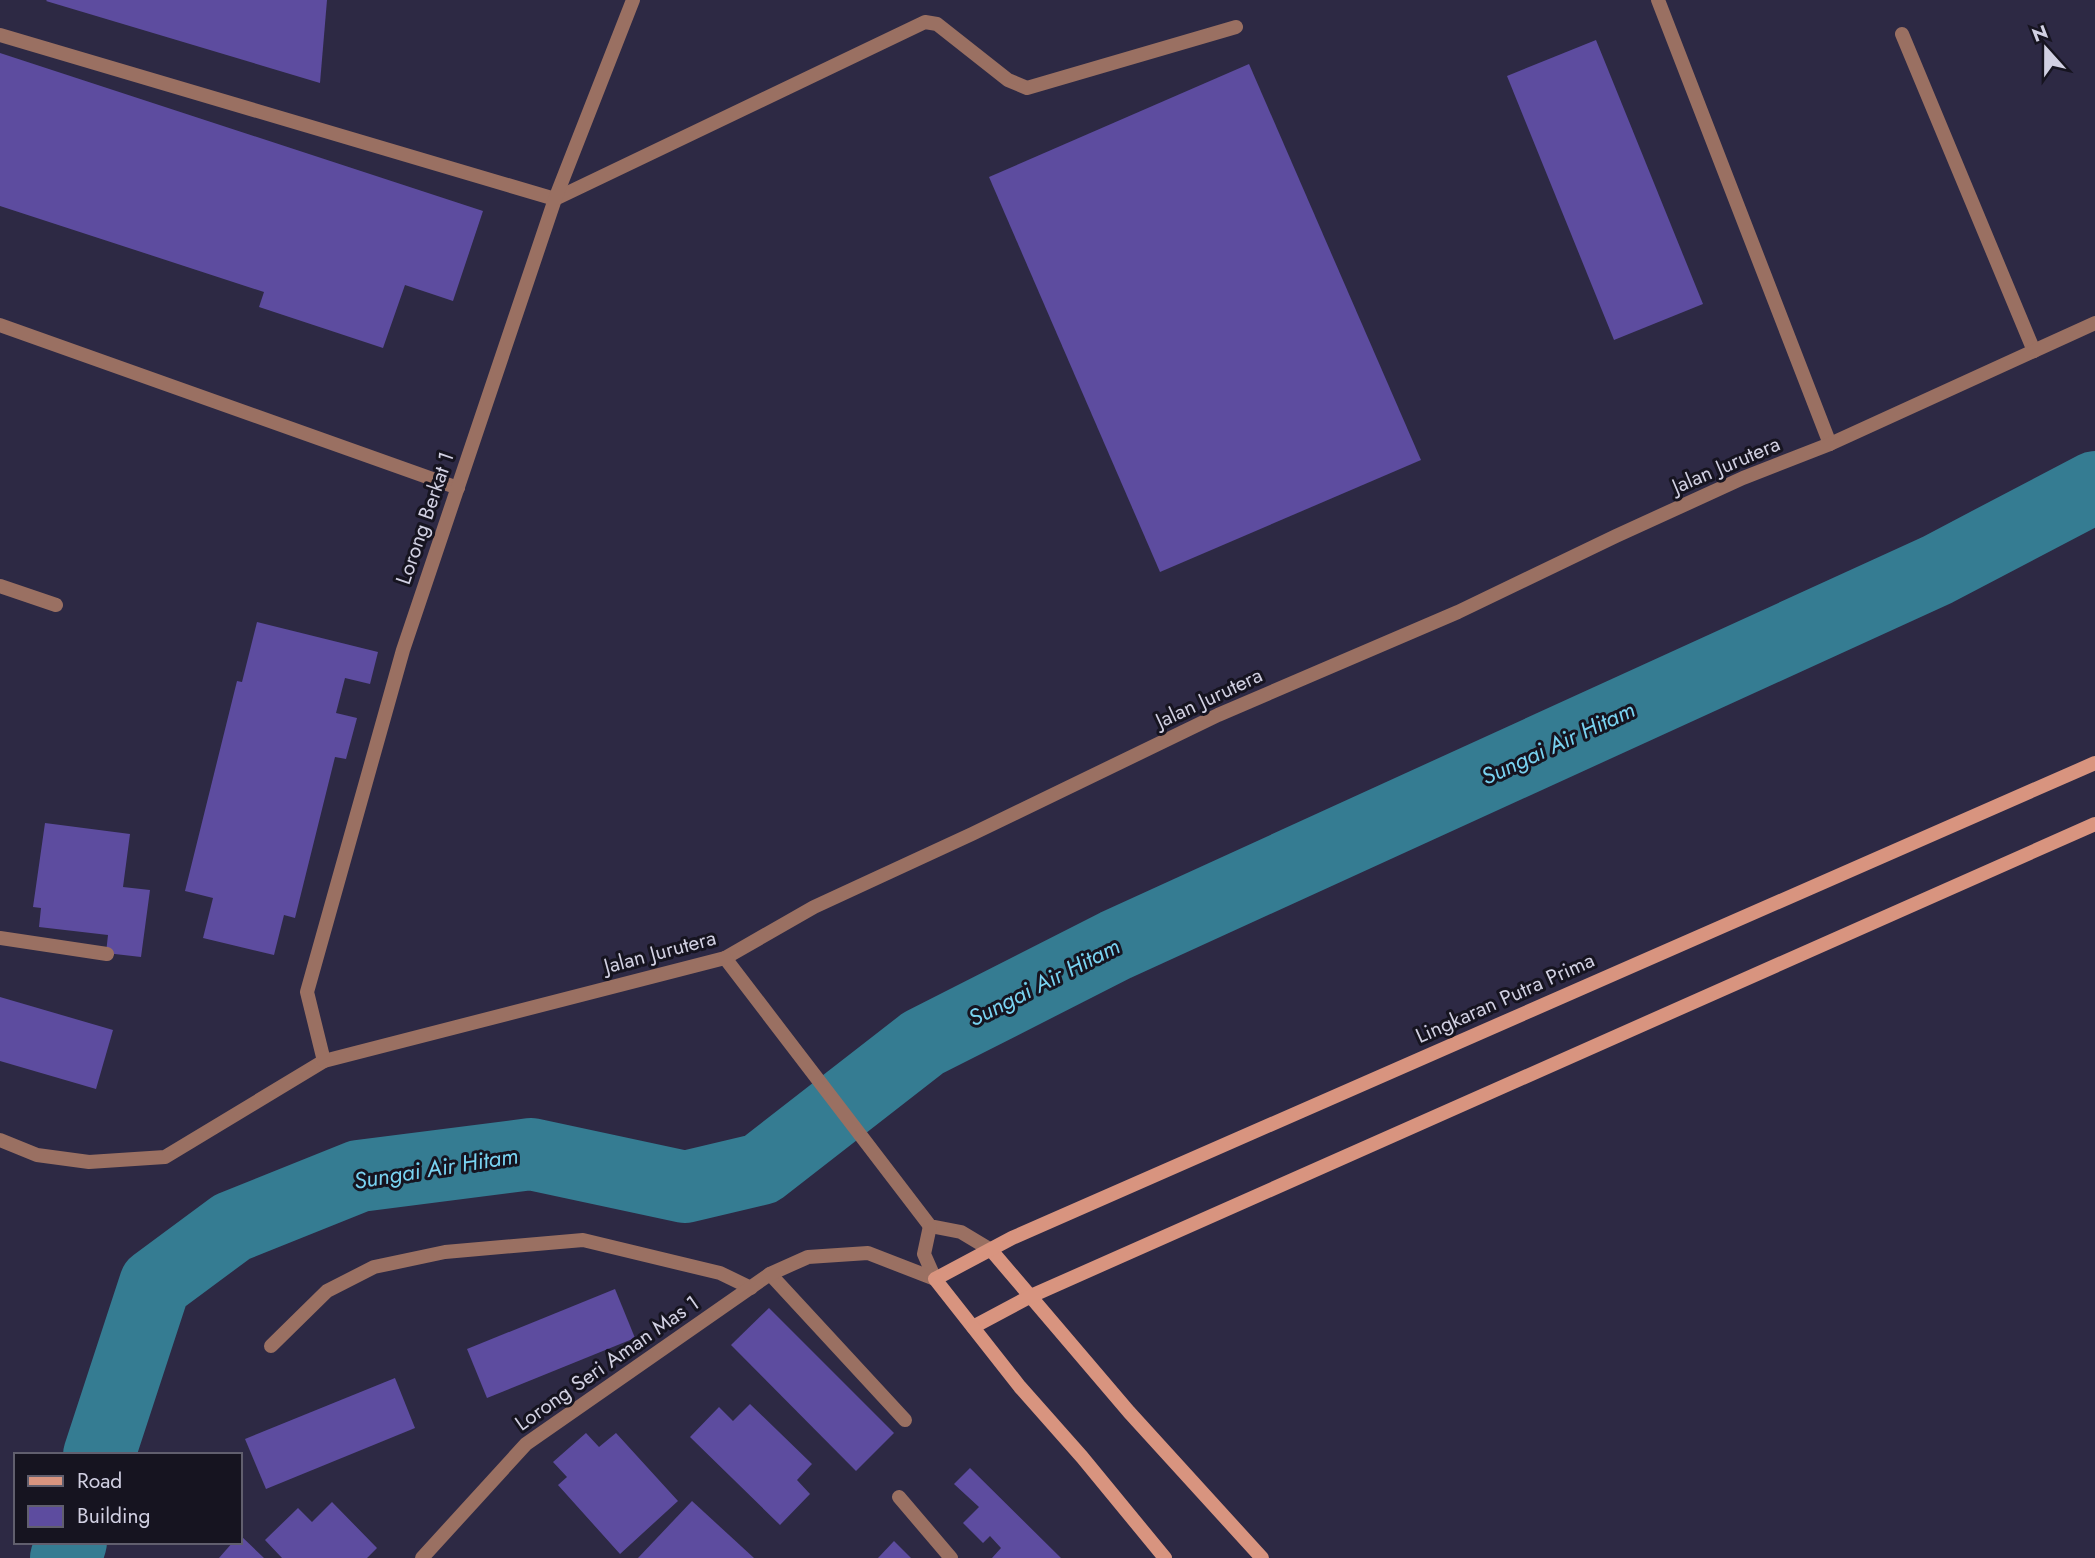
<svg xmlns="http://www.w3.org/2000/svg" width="2095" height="1558" font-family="Jost,sans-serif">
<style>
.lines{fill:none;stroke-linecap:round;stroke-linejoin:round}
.river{stroke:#357c92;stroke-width:72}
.building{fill:#5d4c9f}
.lane{stroke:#9a7062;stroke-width:14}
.street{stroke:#9a7062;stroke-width:14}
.secondary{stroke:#d8947f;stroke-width:14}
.labels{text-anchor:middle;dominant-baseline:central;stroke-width:6;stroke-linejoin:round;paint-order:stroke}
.street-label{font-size:21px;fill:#d1d0e2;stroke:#161420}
.water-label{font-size:23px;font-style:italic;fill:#79d3f1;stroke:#161420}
</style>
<rect width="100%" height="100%" fill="#2d2944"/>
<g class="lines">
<g class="river">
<path d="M99 1455 155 1284 232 1227 359 1176 531 1154 685 1187 761 1169 923 1043 1116 945 1937 570 2095 487"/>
<path d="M66 1558 71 1542"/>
</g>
</g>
<g class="building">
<path d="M327 0 320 83 46 1 47 0Z"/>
<path d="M1596 40 1703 304 1614 340 1507 76Z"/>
<path d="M0 53 483 211 453 301 405 285 383 348 259 307 264 292 0 206Z"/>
<path d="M1249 64 1421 460 1160 572 989 177Z"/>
<path d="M257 622 378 652 370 684 345 678 336 713 357 718 346 759 335 757 295 918 284 915 274 955 203 938 213 898 185 891 237 681 242 682Z"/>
<path d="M45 823 130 834 123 887 150 890 141 957 106 953 108 935 39 927 41 908 33 907Z"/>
<path d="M0 997 113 1030 96 1089 0 1061Z"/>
<path d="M615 1289 635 1338 487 1398 467 1349Z"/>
<path d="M769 1308 894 1433 856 1471 731 1345Z"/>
<path d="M395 1378 415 1428 266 1489 245 1439Z"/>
<path d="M750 1404 812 1464 797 1480 810 1494 780 1525 690 1437 719 1407 733 1421Z"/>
<path d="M586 1433 599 1447 616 1433 678 1501 620 1554 558 1485 567 1477 553 1462Z"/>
<path d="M970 1468 1061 1558H992L1001 1548 990 1536 983 1543 963 1523 979 1507 954 1484Z"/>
<path d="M692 1501 754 1558H638Z"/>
<path d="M332 1502 377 1548 367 1558H282L265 1540 298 1508 312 1522Z"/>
<path d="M240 1535 264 1558H219L233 1542H240Z"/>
<path d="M894 1541 911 1558H878Z"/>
</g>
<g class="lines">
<g class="lane">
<path d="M1658 0 1830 444"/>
<path d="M1902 34 2034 351"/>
<path d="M0 35 555 199 925 22 937 24 1008 80 1027 88 1236 27"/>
<path d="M0 325 458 488"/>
<path d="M0 586 56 605"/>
<path d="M0 1140 37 1155 89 1162 165 1157 324 1061"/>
<path d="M770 1274 905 1420"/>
<path d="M271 1346 327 1291 374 1267 445 1252 583 1240 720 1273 751 1288"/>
<path d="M899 1497 951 1558"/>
</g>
<g class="street">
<path d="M633 0 555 199 403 650 307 992 324 1061 725 958 814 907 972 834 1218 715 1458 612 1616 536 1743 478 1830 444 2095 323"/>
<path d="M0 938 107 954"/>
<path d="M725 958 930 1226 961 1232 991 1250"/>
<path d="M930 1226 924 1254 935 1279"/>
<path d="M422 1558 526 1444 770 1274 808 1257 868 1253 935 1279"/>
</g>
<g class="secondary">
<path d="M991 1250 1129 1412 1262 1558"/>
<path d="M973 1327 1031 1296 2095 824"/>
<path d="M1165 1558 1082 1457 1020 1387 935 1279 1012 1238 2095 763"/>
</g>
</g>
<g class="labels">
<g class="street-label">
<text transform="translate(1726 465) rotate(-23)">Jalan Jurutera</text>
<text transform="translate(425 518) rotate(-71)">Lorong Berkat 1</text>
<text transform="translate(1209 698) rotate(-25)">Jalan Jurutera</text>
<text transform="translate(660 952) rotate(-15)">Jalan Jurutera</text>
<text transform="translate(1505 998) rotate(-24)">Lingkaran Putra Prima</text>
<text transform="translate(607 1363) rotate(-35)">Lorong Seri Aman Mas 1</text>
</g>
<g class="water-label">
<text transform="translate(1558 743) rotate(-25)">Sungai Air Hitam</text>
<text transform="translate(1044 982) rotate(-27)">Sungai Air Hitam</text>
<text transform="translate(436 1168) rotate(-9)">Sungai Air Hitam</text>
</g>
</g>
<rect x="14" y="1453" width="228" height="91" fill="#161420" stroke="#615f6e" stroke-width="2"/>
<rect x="28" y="1476" width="35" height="10" fill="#d8947f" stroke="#615f6e" stroke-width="2"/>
<text x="77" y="1488" font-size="21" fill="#d1d0e2">Road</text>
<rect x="28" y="1506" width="35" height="21" fill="#5d4c9f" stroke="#615f6e" stroke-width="2"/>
<text x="77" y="1523" font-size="21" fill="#d1d0e2">Building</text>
<g transform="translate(2046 49) rotate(339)" stroke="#161420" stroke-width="5" paint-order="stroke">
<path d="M0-5L12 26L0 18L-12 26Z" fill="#d1d0e2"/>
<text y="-10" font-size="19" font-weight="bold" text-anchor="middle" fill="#d1d0e2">N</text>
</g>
</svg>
